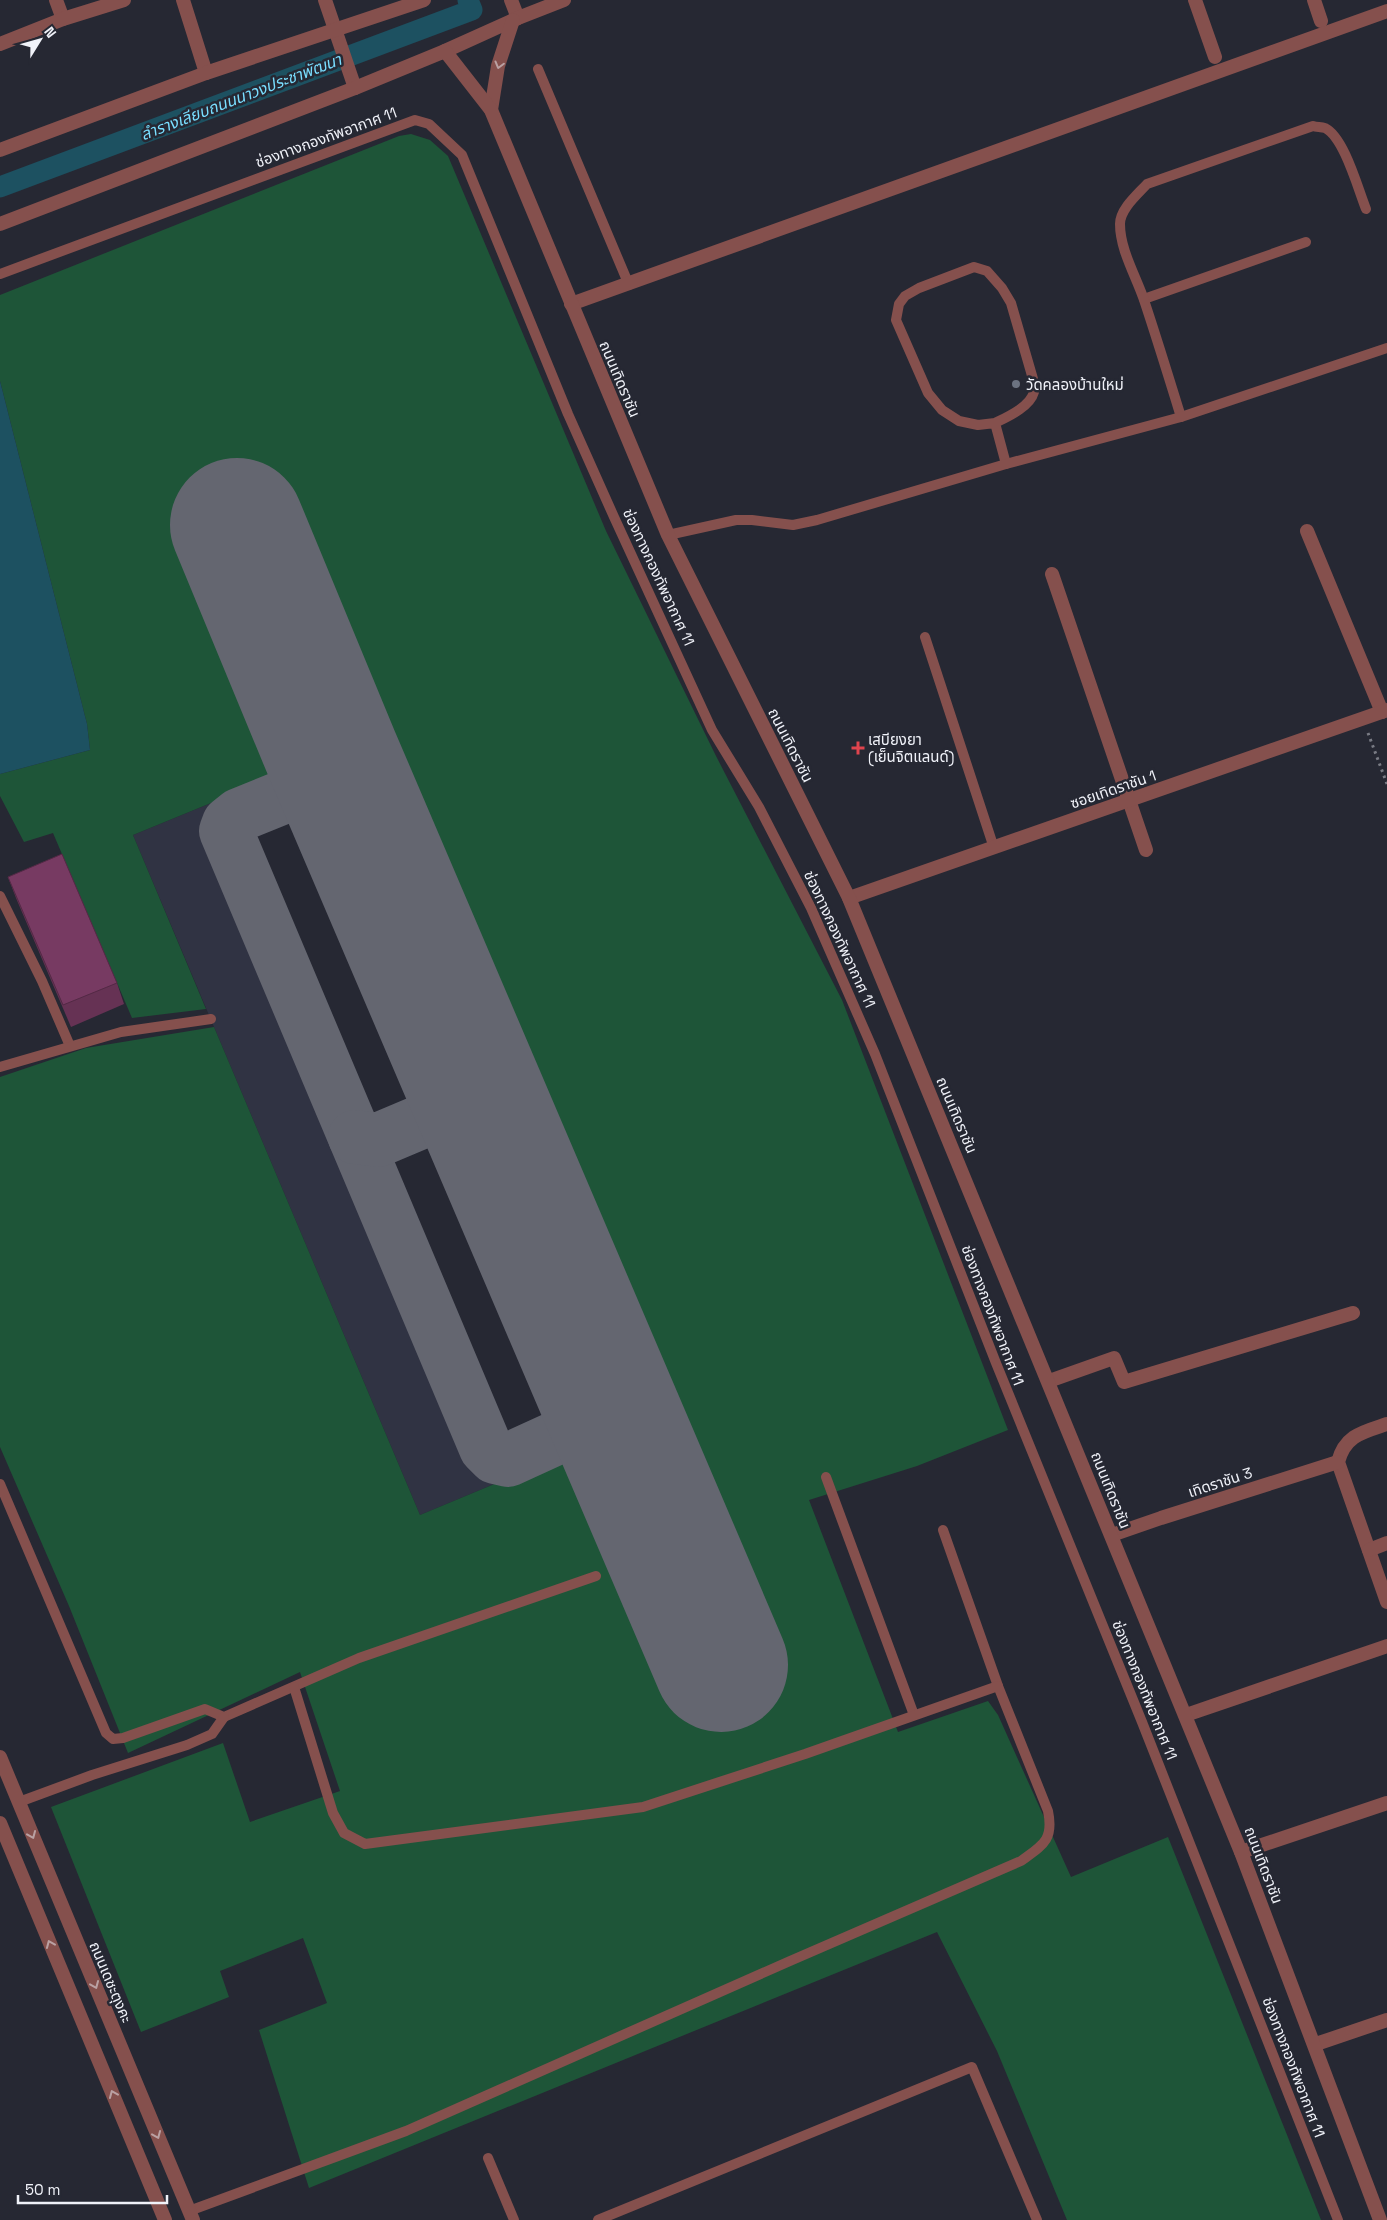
<svg xmlns="http://www.w3.org/2000/svg" width="1387" height="2220" font-family="'Space Grotesk','Noto Sans Thai',sans-serif">
<style>
.built{fill:#303343}
.green{fill:#1e5538}
.water{fill:#1d5161}
.lines{fill:none;stroke-linecap:round;stroke-linejoin:round}
.canal{stroke:#1d5161;stroke-width:21}
.taxiway{stroke:#646670;stroke-width:54}
.runway{stroke:#646670;stroke-width:134}
.path{stroke:#797b84;stroke-width:3;stroke-dasharray:2.5 4;stroke-linecap:butt}
.service{stroke:#85504d;stroke-width:10}
.minor{stroke:#85504d;stroke-width:14}
.tertiary{stroke:#85504d;stroke-width:14}
.wall{fill:#663254}
.building{fill:#773a62;stroke:#532945}
.oneway{stroke:#baa1a3}
.worship-dot{fill:#6b7280;stroke:#262833;stroke-width:2}
.health-dot{fill:#e0444e;stroke:#262833;stroke-width:2}
.labels{text-anchor:middle;dominant-baseline:central;stroke-width:5;stroke-linejoin:round;paint-order:stroke}
.street-label{font-size:15px;fill:#f0f2f9;stroke:#262833}
.poi-label{font-size:15px;fill:#f0f2f9;stroke:#262833;text-anchor:start}
.water-label{font-size:16px;font-style:italic;fill:#79deff;stroke:#262833}
</style>
<rect width="100%" height="100%" fill="#262833"/>
<path class="built" d="M301 766 315 801 242 832 365 1125 440 1094 455 1131 385 1160 501 1434 572 1403 588 1445 420 1515 133 835Z"/>
<path class="green" d="M411 134 430 140 448 156 606 531 716 756 842 1000 1008 1430 917 1466 809 1500 898 1732 988 1701 998 1715 1071 1877 1168 1837 1321 2220H1067L997 2051 937 1932 309 2188 259 2030 327 2003 303 1938 220 1971 229 1997 141 2032 51 1807 223 1743 250 1822 340 1791 300 1672 128 1753 69 1606 0 1447V1077L86 1048 214 1027 420 1515 588 1445 692 1689 759 1662 265 498 197 525 301 766 133 835 206 1009 132 1018 53 833 24 842 0 796V774L90 750 87 724 0 381V295L399 136Z"/>
<path class="water" d="M0 381 87 724 90 750 0 774Z"/>
<g class="lines">
<path class="canal" d="M0 187 472 10 468 0"/>
<g class="taxiway">
<path d="M333 757 325 776 313 785 239 815 229 823 226 831 486 1448 495 1457 508 1460 591 1422 598 1421 621 1432"/>
<path d="M355 1137 378 1140 461 1105 484 1111"/>
</g>
<path class="runway" d="M237 525 333 757 721 1665"/>
<path class="path" d="M1368 733 1387 784"/>
<g class="service">
<path d="M538 69 629 285"/>
<path d="M0 274 415 120 429 124 462 155 568 414 614 517 712 730 759 807 811 908 875 1054 996 1363 1142 1722 1338 2220"/>
<path d="M1144 299 1306 242"/>
<path d="M1181 417C1169 378 1157 339 1144 300 1136 276 1120 250 1120 224 1120 209 1138 194 1147 184L1313 126C1316 127 1321 127 1325 128 1344 137 1358 189 1366 209"/>
<path d="M995 423 978 425 959 421 942 410 928 393 896 320 899 304 905 296 919 288 974 267 987 271 1002 288 1011 303 1033 379C1033 383 1035 389 1034 392 1030 407 1007 417 995 423L1006 464"/>
<path d="M668 535 736 520H752L793 525 817 520 1006 464 1181 417 1387 348"/>
<path d="M925 637 994 848"/>
<path d="M0 896 42 981 70 1046"/>
<path d="M0 1067 121 1032 211 1019"/>
<path d="M826 1477 914 1715"/>
<path d="M0 1484 106 1733 113 1739 123 1738 205 1709 224 1717 359 1658 596 1576"/>
<path d="M943 1530 998 1686"/>
<path d="M19 1802 92 1775 187 1745 212 1734 224 1717"/>
<path d="M488 2158 514 2220"/>
<path d="M189 2211 406 2131 790 1961 1021 1861C1043 1845 1054 1840 1048 1811L998 1686 805 1754 643 1807 365 1844 344 1833 333 1813 294 1687"/>
<path d="M598 2220 972 2067 1037 2220"/>
</g>
<g class="minor">
<path d="M56 0 63 19"/>
<path d="M183 0 206 73"/>
<path d="M325 0 355 88"/>
<path d="M511 0 518 18"/>
<path d="M1195 0 1215 57"/>
<path d="M1314 0 1321 21"/>
<path d="M0 44 63 19 124 0"/>
<path d="M445 51 518 18 564 0"/>
<path d="M0 150 206 73 424 0"/>
<path d="M571 304 1387 11"/>
<path d="M1307 531 1382 712"/>
<path d="M1052 574 1146 850"/>
<path d="M849 898 1387 710"/>
<path d="M1049 1381 1114 1358 1124 1382 1353 1313"/>
<path d="M1387 1424C1363 1432 1345 1435 1338 1462L1387 1602"/>
<path d="M1112 1535 1161 1518 1338 1462"/>
<path d="M1369 1550 1387 1543"/>
<path d="M1186 1715 1387 1646"/>
<path d="M1241 1852 1387 1803"/>
<path d="M1316 2044 1387 2020"/>
</g>
<g class="tertiary">
<path d="M491 110 498 66 513 20"/>
<path d="M0 224 355 88 445 51 491 110 668 535 849 898 1241 1852 1380 2220"/>
<path d="M0 1757 193 2220"/>
<path d="M0 1823 165 2220"/>
</g>
</g>
<path class="wall" d="M8 877 117 983 124 1004 71 1027 16 898Z"/>
<path class="building" d="M62 854 117 983 63 1005 8 877Z"/>
<defs><path id="oneway-chevron" d="M-2-3.5L2.5 0L-2 3.5" fill="none" stroke-width="1.6" stroke-linecap="round" stroke-linejoin="round" transform="scale(1.25)"/></defs>
<g class="oneway">
<use href="#oneway-chevron" transform="translate(499 65) rotate(105)"/>
<use href="#oneway-chevron" transform="translate(32 1835) rotate(67)"/>
<use href="#oneway-chevron" transform="translate(50 1944) rotate(-113)"/>
<use href="#oneway-chevron" transform="translate(95 1985) rotate(67)"/>
<use href="#oneway-chevron" transform="translate(113 2094) rotate(-113)"/>
<use href="#oneway-chevron" transform="translate(157 2135) rotate(67)"/>
</g>
<circle class="worship-dot" cx="1016" cy="384" r="5"/>
<path class="health-dot" d="M855.5 740.5h5v5h5v5h-5v5h-5v-5h-5v-5h5z"/>
<g class="labels">
<g class="street-label">
<text transform="translate(326 137) rotate(-20)">ช่องทางกองทัพอากาศ 11</text>
<text transform="translate(620 379) rotate(67)">ถนนเทิดราชัน</text>
<text transform="translate(659 577) rotate(65)">ช่องทางกองทัพอากาศ 11</text>
<text transform="translate(791 745) rotate(63)">ถนนเทิดราชัน</text>
<text transform="translate(1113 789) rotate(-19)">ซอยเทิดราชัน 1</text>
<text transform="translate(840 939) rotate(65)">ช่องทางกองทัพอากาศ 11</text>
<text transform="translate(957 1115) rotate(67)">ถนนเทิดราชัน</text>
<text transform="translate(993 1315) rotate(69)">ช่องทางกองทัพอากาศ 11</text>
<text transform="translate(1220 1482) rotate(-18)">เทิดราชัน 3</text>
<text transform="translate(1111 1490) rotate(68)">ถนนเทิดราชัน</text>
<text transform="translate(1145 1690) rotate(68)">ช่องทางกองทัพอากาศ 11</text>
<text transform="translate(1264 1865) rotate(69)">ถนนเทิดราชัน</text>
<text transform="translate(111 1982) rotate(67)">ถนนเดชะตุงคะ</text>
<text transform="translate(1294 2067) rotate(69)">ช่องทางกองทัพอากาศ 11</text>
</g>
<g class="poi-label">
<text x="1026" y="384">วัดคลองบ้านใหม่</text>
<text x="868" y="739">เสบียงยา<tspan x="868" dy="17">(เย็นจิตแลนด์)</tspan></text>
</g>
<g class="water-label">
<text transform="translate(241 97) rotate(-21)">ลำรางเลียบถนนนาวงประชาพัฒนา</text>
</g>
</g>
<g transform="translate(40 40) rotate(53)" stroke="#262833" stroke-width="4" paint-order="stroke">
<path d="M0-4L9 19L0 12L-9 19Z" fill="#f0f2f9"/>
<text y="-8" font-size="14" font-weight="bold" text-anchor="middle" fill="#f0f2f9">N</text>
</g>
<path d="M18 2195v8h149v-8" fill="none" stroke="#f0f2f9" stroke-width="2.5"/>
<text x="25" y="2195" font-size="15" fill="#f0f2f9" stroke="#262833" stroke-width="4" paint-order="stroke">50 m</text>
</svg>
